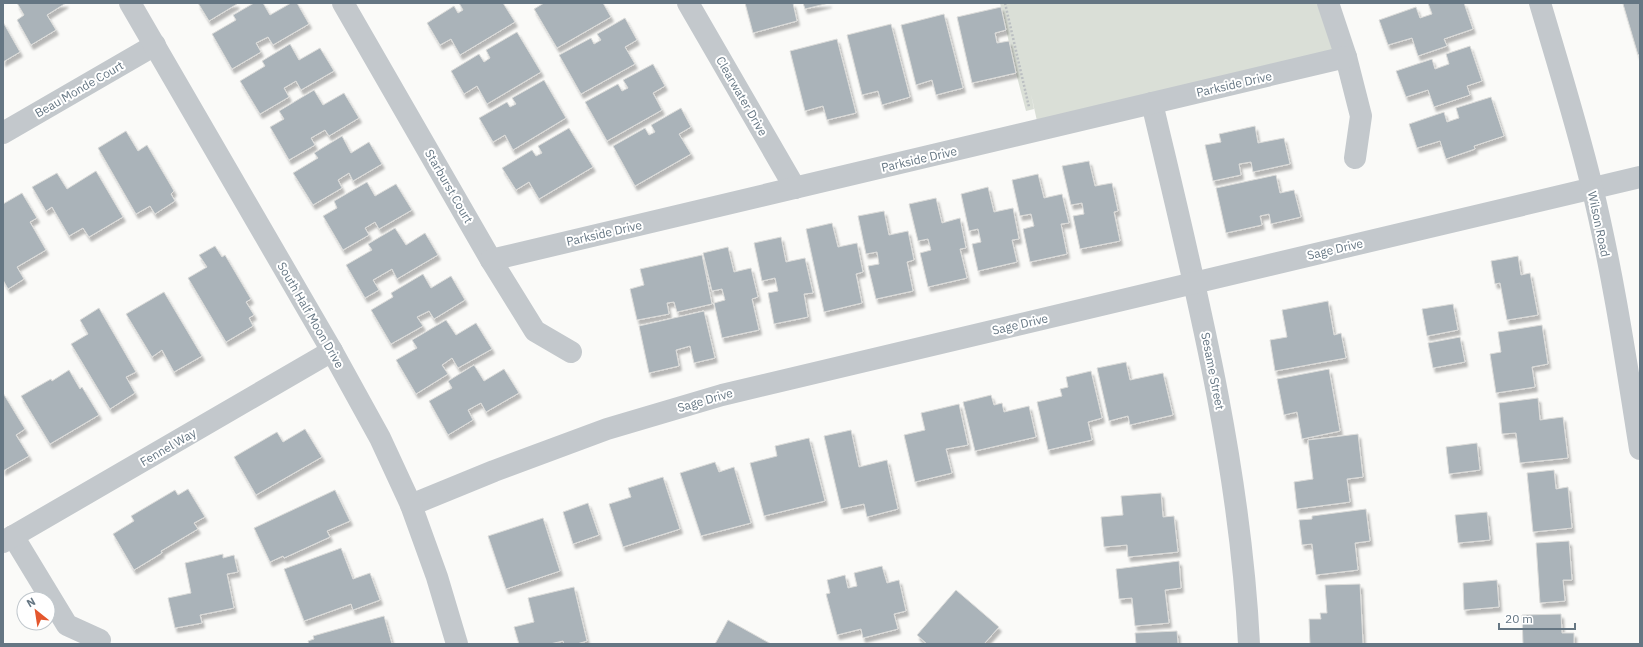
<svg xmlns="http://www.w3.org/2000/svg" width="1643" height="647" font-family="'IBM Plex Sans',sans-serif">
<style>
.green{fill:#dadfd7}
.building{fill:#aab3b9;stroke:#dcdcda;filter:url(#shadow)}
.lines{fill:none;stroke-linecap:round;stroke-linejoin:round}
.path{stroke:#bbbfc2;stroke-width:2.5;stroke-dasharray:2 2;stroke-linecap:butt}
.minor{stroke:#c3c8cc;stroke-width:22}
.tertiary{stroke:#c3c8cc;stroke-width:22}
.labels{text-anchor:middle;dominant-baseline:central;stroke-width:4;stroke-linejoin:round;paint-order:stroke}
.street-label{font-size:12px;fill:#657683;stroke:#fff}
</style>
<defs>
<filter id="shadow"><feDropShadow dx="2.5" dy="4.5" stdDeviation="1" flood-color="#0004"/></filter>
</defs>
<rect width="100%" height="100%" fill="#fafaf8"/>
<path class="green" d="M1000 3H1321L1346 57 1039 130 1031 94 1034 109 1026 111 1016 73Z"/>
<g class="building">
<path d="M17 3H66L47 15 56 30 31 45 17 20 24 15Z"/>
<path d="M198 3H236L237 4 209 21Z"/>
<path d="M254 3H263L270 15 291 3H297L309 24 273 45 268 37 256 43 261 52 232 69 212 34 236 20 233 15Z"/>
<path d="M459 3H503L515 22 460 55 451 39 440 45 427 23 454 6 458 13 463 10Z"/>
<path d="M544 3H603L611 17 557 48 534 9Z"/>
<path d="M745 3H793L797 21 753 33Z"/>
<path d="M803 3H829L805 9Z"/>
<path d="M1428 3H1464L1473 29 1444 39 1447 46 1418 56 1412 38 1388 45 1379 20 1416 7 1420 18 1432 14Z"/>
<path d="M1626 3H1640V54L1638 55 1623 4Z"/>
<path d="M1001 7 1006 30 995 33 997 43 1009 41 1016 73 972 83 957 17Z"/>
<path d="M944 14 963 88 936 95 932 80 916 85 901 25Z"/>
<path d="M625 18 637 40 625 47 635 64 581 94 559 55 591 38 594 44 601 40 597 34Z"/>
<path d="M3 22 20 52 3 62Z"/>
<path d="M891 24 910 97 882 105 878 91 862 95 847 35Z"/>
<path d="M517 32 541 72 487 104 477 86 464 94 451 71 479 54 484 62 490 58 486 50Z"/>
<path d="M837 39 856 113 827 120 823 106 805 111 790 51Z"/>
<path d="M290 44 299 60 320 48 334 71 301 90 296 81 284 88 289 97 260 114 240 81 265 66 262 61Z"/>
<path d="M1470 46 1482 81 1467 86 1470 95 1434 107 1428 90 1406 97 1396 71 1432 59 1435 69 1449 64 1446 54Z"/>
<path d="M653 64 665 86 653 93 662 110 607 141 585 102 618 84 622 91 628 88 623 80Z"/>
<path d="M544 80 566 118 513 150 505 135 493 142 479 118 507 102 510 107 516 104 512 98Z"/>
<path d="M314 90 323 105 344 93 359 118 329 136 325 130 311 138 315 145 289 160 270 127 284 119 279 111Z"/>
<path d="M1491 97 1504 136 1474 146 1475 149 1446 159 1440 141 1417 148 1409 124 1444 112 1447 122 1459 118 1456 108Z"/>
<path d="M681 108 691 127 679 134 691 154 635 186 613 146 645 128 649 135 655 132 651 125Z"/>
<path d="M1255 126 1258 143 1284 138 1290 164 1253 172 1251 162 1239 164 1241 175 1213 181 1205 145 1221 142 1219 134Z"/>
<path d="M569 128 593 167 539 199 529 182 516 190 502 168 532 150 536 156 542 153 538 146Z"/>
<path d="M126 131 138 151 147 145 174 191 171 194 175 201 155 214 150 206 136 214 98 148Z"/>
<path d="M342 136 351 153 369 142 382 164 353 181 349 173 338 180 342 188 313 205 293 173 318 158 314 153Z"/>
<path d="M1089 161 1095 186 1112 183 1118 211 1114 212 1120 241 1080 249 1073 216 1084 214 1082 203 1071 205 1062 166Z"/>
<path d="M96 171 123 217 89 237 83 228 69 236 52 207 46 211 32 187 57 173 67 189Z"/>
<path d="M1038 174 1044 198 1062 194 1069 223 1061 224 1067 254 1030 262 1023 229 1034 226 1031 214 1020 216 1012 180Z"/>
<path d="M1276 175 1280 193 1294 190 1301 217 1271 224 1269 214 1260 216 1262 225 1226 233 1216 188Z"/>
<path d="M367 182 375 196 396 184 412 210 379 229 375 222 365 228 369 235 343 250 323 216 337 208 334 201Z"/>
<path d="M988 187 994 212 1013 208 1019 239 1012 240 1017 262 978 271 972 244 981 242 978 229 969 231 961 194Z"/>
<path d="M22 193 37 218 30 222 46 250 17 267 24 279 8 289 3 280V204Z"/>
<path d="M936 198 942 223 960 218 966 248 960 249 967 278 928 287 920 253 931 250 928 239 918 241 909 204Z"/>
<path d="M884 211 889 235 908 231 914 260 907 262 913 291 876 299 868 266 879 264 877 252 866 254 858 216Z"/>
<path d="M832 223 838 247 857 243 863 272 856 274 862 303 824 312 806 229Z"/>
<path d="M395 228 406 245 425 233 438 255 397 279 392 269 373 280 379 290 365 298 346 265 372 250 368 244Z"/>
<path d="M781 237 786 262 805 258 813 293 804 294 808 317 774 324 768 293 778 291 775 278 762 281 754 243Z"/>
<path d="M215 246 222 257 225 255 251 299 246 302 254 315 249 318 253 326 226 342 188 278 207 267 199 255Z"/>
<path d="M728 247 734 272 751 268 758 297 752 299 759 330 722 338 714 303 725 300 722 289 712 291 703 253Z"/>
<path d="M702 255 712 304 677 312 674 302 667 303 669 314 637 320 630 289 644 285 640 269Z"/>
<path d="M1518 256 1521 275 1530 273 1538 315 1507 320 1500 283 1495 284 1491 261Z"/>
<path d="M423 274 431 288 451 276 465 300 434 319 429 311 417 317 423 326 391 344 371 310 393 297 391 293Z"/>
<path d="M164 292 202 356 174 372 162 350 152 357 126 314Z"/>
<path d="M1328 301 1334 335 1341 333 1346 358 1275 371 1270 340 1287 337 1282 310Z"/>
<path d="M1453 304 1458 330 1427 336 1422 309Z"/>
<path d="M99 308 136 372 126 377 135 393 110 409 71 344 88 334 80 320Z"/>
<path d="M704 311 715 358 694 363 690 346 676 350 679 366 649 373 639 326Z"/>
<path d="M446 320 456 335 476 323 492 349 458 368 452 358 442 365 448 374 416 394 396 360 417 348 412 340Z"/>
<path d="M1542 325 1548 364 1532 367 1535 387 1496 393 1490 354 1501 352 1498 332Z"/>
<path d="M1460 337 1465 362 1433 368 1428 343Z"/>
<path d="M1126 362 1130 380 1163 373 1173 415 1130 425 1128 416 1109 421 1097 368Z"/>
<path d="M474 365 484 381 504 369 519 393 486 412 481 403 468 410 473 420 448 435 429 401 452 388 448 381Z"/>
<path d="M1329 369 1340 431 1302 439 1297 412 1284 415 1277 379Z"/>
<path d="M69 370 80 389 82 387 99 415 50 444 21 396 51 379 52 381Z"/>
<path d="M1091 371 1102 418 1088 422 1092 440 1048 450 1037 402 1062 396 1060 389 1068 387 1066 377Z"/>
<path d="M3 393 25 429 16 435 29 456 3 471Z"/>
<path d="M991 395 994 405 1002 403 1004 412 1029 406 1036 437 975 451 963 402Z"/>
<path d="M1538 398 1540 420 1563 417 1568 458 1520 463 1516 433 1502 434 1499 403Z"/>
<path d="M959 404 968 445 946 449 952 473 915 482 904 435 925 430 921 413Z"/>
<path d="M305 429 322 457 256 495 234 457 277 432 283 442Z"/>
<path d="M851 430 859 467 887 460 898 509 867 517 864 504 841 509 824 436Z"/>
<path d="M1358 434 1363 477 1347 479 1350 502 1297 509 1294 482 1313 479 1308 440Z"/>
<path d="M809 438 825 501 764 516 750 463 777 456 775 446Z"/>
<path d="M1477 443 1480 470 1449 474 1446 447Z"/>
<path d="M715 462 719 472 734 467 751 523 701 536 680 473Z"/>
<path d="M1554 470 1556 489 1568 487 1572 528 1533 532 1527 473Z"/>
<path d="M663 477 680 529 623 547 609 504 631 497 628 488Z"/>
<path d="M188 489 205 517 194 523 198 529 161 551 162 553 134 570 113 534 134 521 131 516 175 490 178 495Z"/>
<path d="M335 490 350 521 327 531 330 537 284 558 283 556 270 562 254 528Z"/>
<path d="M1161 493 1163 517 1174 516 1178 552 1128 557 1127 545 1104 547 1101 517 1123 515 1121 496Z"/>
<path d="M588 503 599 535 573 544 563 512Z"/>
<path d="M1366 509 1370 541 1355 543 1358 570 1316 575 1312 544 1302 545 1299 520 1312 519V516Z"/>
<path d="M1487 512 1490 540 1458 543 1455 515Z"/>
<path d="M543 518 560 571 506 589 488 536Z"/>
<path d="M1569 541 1572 580H1563L1565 601 1540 603 1536 543Z"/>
<path d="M341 548 353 579 370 573 380 600 353 610 351 604 304 621 284 569Z"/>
<path d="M223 554V558L234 555 238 572 227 574 234 608 200 615 202 623 175 628 168 598 191 593 185 563Z"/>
<path d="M1179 561 1181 588 1165 590 1169 623 1135 626 1132 598 1119 599 1116 569Z"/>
<path d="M882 566 887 583 899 580 906 611 894 614 898 629 863 638 861 629 837 635 826 594 830 593 827 580 845 575 848 588 857 586 854 573Z"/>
<path d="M1497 580 1499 607 1464 610 1463 583Z"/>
<path d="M1360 584 1363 644H1310L1309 619H1321L1320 613H1327L1325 585Z"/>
<path d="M574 587 587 641 577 644H564L563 641 550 644H519L514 627 534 622 528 598Z"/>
<path d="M956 590 999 627 984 644H927L917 635Z"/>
<path d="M1561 614 1562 633H1574V644H1523L1522 615Z"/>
<path d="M384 616 392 644H309L308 641 314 639 313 636Z"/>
<path d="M728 620 771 644H715Z"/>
<path d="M1177 631 1178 644H1136L1135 633Z"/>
</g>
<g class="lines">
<path class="path" d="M1005 3 1029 107"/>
<g class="minor">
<path d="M343 3 491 260 535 331 571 352"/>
<path d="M688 3 795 188"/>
<path d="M1328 3 1346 57 1361 116 1355 158"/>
<path d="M1152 103C1194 281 1240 460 1249 644"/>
<path d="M3 133 155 45"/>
<path d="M491 260 1346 57"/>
<path d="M411 505 494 471 607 429 722 395 1640 177"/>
<path d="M13 536 67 625 100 640"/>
<path d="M3 542 332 351"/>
</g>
<g class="tertiary">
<path d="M130 3 332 351 380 438 411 505 437 577 457 644"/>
<path d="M1540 3C1558 64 1577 125 1592 187 1613 273 1626 361 1640 449"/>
</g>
</g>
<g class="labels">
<g class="street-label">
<text transform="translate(1234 84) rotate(-13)">Parkside Drive</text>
<text transform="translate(79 89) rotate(-30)">Beau Monde Court</text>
<text transform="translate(742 96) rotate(60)">Clearwater Drive</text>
<text transform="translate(919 159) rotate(-13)">Parkside Drive</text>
<text transform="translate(449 186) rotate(60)">Starburst Court</text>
<text transform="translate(1599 224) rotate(78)">Wilson Road</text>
<text transform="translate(604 233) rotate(-13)">Parkside Drive</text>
<text transform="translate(1335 249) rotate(-13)">Sage Drive</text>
<text transform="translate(311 315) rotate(60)">South Half Moon Drive</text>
<text transform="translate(1020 324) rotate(-13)">Sage Drive</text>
<text transform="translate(1213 371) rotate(79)">Sesame Street</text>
<text transform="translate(705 400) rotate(-16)">Sage Drive</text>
<text transform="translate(168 447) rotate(-30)">Fennel Way</text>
</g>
</g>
<rect width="1643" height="647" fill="none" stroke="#657683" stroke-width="8"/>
<g transform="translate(36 611) rotate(330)"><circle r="19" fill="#ffffff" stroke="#c1c8cd"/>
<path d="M0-3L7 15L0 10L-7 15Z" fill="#e4572e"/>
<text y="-6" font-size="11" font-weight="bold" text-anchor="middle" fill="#657683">N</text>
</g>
<path d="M1499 623v6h76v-6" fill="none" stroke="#657683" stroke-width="2"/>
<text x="1505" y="623" font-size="12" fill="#657683" stroke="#ffffff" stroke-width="3" paint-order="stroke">20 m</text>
</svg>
